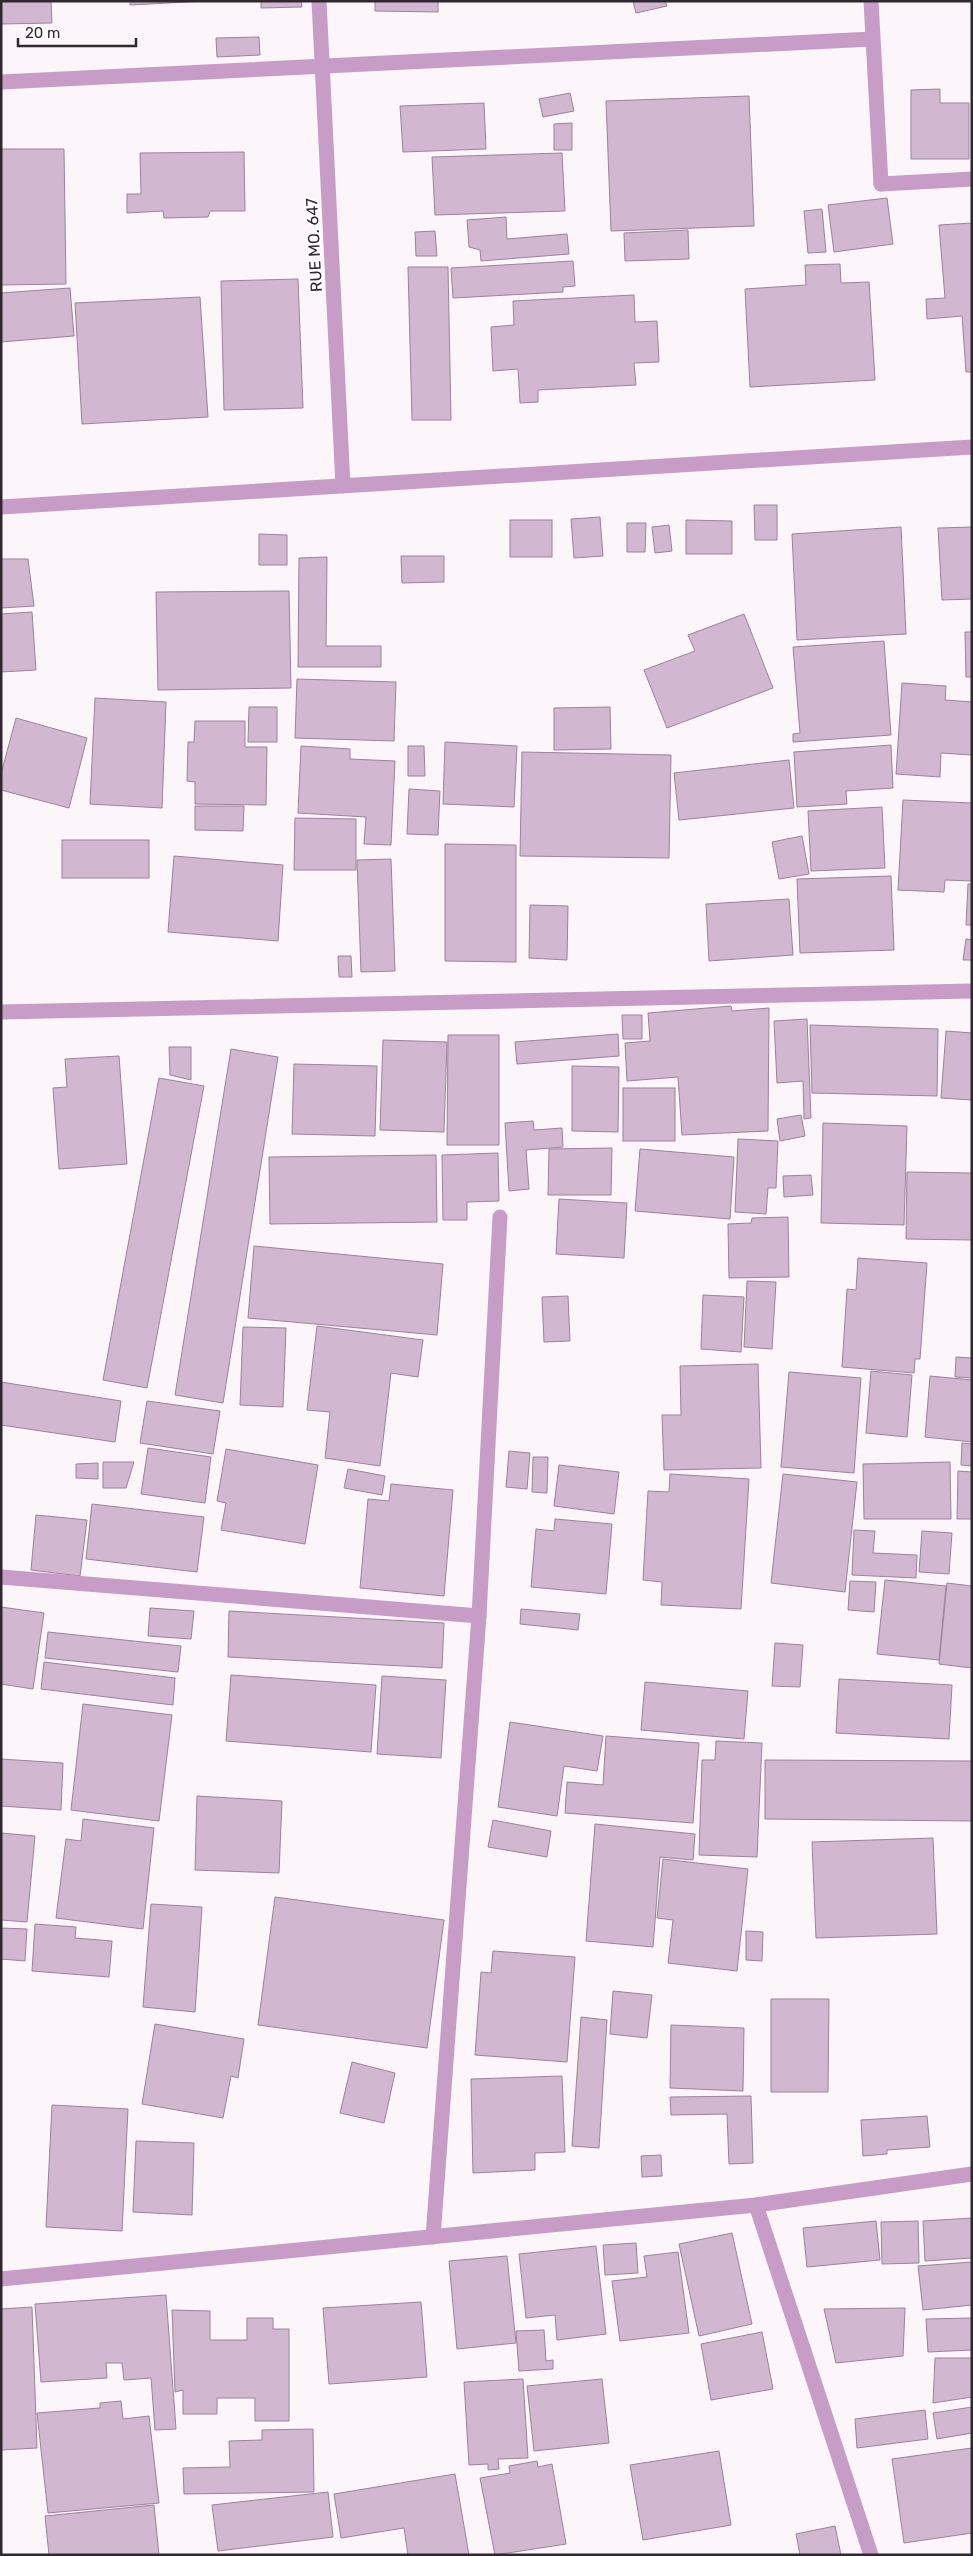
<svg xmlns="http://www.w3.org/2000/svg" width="973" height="2556" font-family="Rubik,sans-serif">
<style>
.building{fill:#d2b7d1;stroke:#9c829b}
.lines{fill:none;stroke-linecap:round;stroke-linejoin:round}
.lane{stroke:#c79cc6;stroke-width:15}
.street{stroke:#c79cc6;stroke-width:15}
.labels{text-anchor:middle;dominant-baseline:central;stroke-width:4.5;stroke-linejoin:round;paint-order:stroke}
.street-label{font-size:16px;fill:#312731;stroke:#fff}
</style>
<rect width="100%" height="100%" fill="#fcf6fb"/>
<g class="building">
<path d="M1 1H51L52 23 1 24Z"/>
<path d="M130 1H206L130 5Z"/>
<path d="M261 1H301L302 7 261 8Z"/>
<path d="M375 1H438V12L375 11Z"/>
<path d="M633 1H665L667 6 636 13Z"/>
<path d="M259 37 260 55 217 57 216 38Z"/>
<path d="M940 89V103H969V159H911V90Z"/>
<path d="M570 93 574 111 543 117 539 99Z"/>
<path d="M749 96 754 226 611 231 606 101Z"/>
<path d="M484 103 486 149 403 152 400 106Z"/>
<path d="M572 123V150H554V124Z"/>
<path d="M1 149H64L66 284 1 285Z"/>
<path d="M244 152 245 211H210L208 217 164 218 163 211 127 213V194H141L140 153Z"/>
<path d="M562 153 565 211 435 215 432 157Z"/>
<path d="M887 198 893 244 834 252 828 205Z"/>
<path d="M822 209 826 252 808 253 804 211Z"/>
<path d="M506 217 507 239 567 234 569 254 481 261 480 250 469 247 467 220Z"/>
<path d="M972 223V372H966L962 316 927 319 926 299 945 298 939 225Z"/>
<path d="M688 230 689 259 625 261 624 233Z"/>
<path d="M435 231 437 256H416L415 232Z"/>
<path d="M573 261 575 286 563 287V292L453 298 451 268Z"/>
<path d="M840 264 841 283 869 282 875 380 750 387 745 289 806 285 805 265Z"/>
<path d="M408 267H448L451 420H412Z"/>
<path d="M298 279 303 408 224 410 221 281Z"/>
<path d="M70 288 74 336 1 342V293Z"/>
<path d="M634 295 635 322 657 321 659 362 634 363 636 385 538 390V402L520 403 518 369 493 371 491 327 514 325 513 301Z"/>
<path d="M200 297 208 417 82 424 75 303Z"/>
<path d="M754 505H777V540H755Z"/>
<path d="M600 517 603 556 574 558 571 519Z"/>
<rect x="510" y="520" width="42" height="37"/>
<path d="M686 520 732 521V554H686Z"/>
<path d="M627 523H646L645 552H627Z"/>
<path d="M669 525 672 551 655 553 652 527Z"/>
<path d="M901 527 906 634 797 640 792 534Z"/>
<path d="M972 527V599L942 600 938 528Z"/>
<path d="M259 534 287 535V565H259Z"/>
<path d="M401 556H444V582L402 583Z"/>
<path d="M327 557 326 646H381V667H298L299 558Z"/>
<path d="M1 559H28L34 606 1 608Z"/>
<path d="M289 591 291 688 158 690 156 592Z"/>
<path d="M32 612 36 670 1 672V614Z"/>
<path d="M744 614 773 688 667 728 644 670 695 651 688 635Z"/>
<path d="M965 632H972V677H966Z"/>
<path d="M884 641 891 735 793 742V734L800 733 793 647Z"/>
<path d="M297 679 396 682 394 741 295 738Z"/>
<path d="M902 683 946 686 945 700 972 702V755L941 753 940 777 896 774Z"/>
<path d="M95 698 166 702 162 808 90 804Z"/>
<path d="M249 707H277V742H248Z"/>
<path d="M610 707 611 749 554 750V708Z"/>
<path d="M16 718 87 738 69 808 1 790V774Z"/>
<path d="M195 721H245V747H267L266 805 195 804V782L187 781 188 742H194Z"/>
<path d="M445 742 517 746 514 807 443 804Z"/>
<path d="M891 745 893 788 846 791 847 804 797 807 794 752Z"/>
<path d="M301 746 350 749V759L395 761 391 845 364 844 366 817 298 813Z"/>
<path d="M408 746H424L425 776H408Z"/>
<path d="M522 752 671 755 669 858 520 856Z"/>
<path d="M789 760 794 808 679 820 674 773Z"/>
<path d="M409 789 440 791 438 835 407 834Z"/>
<path d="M903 800 972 803V881L945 880 944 892 898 890Z"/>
<path d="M195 806H244L243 831 195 830Z"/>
<path d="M882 807 885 868 811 871 808 811Z"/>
<path d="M295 818 356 819V870H294Z"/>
<path d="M802 836 809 874 779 879 772 842Z"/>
<rect x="62" y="840" width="87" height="38"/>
<path d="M445 844 516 845V962L445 961Z"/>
<path d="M174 856 283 865 278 941 168 932Z"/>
<path d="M391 859 395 971 361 972 357 860Z"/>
<path d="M891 876 894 950 800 953 797 879Z"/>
<path d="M968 884H972V925H966Z"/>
<path d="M789 899 793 955 709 961 706 904Z"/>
<path d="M530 905 568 906 567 960 529 958Z"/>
<path d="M966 939 972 940V960H963Z"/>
<path d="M338 956H351L352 977H339Z"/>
<path d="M731 1006 732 1011 769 1008 768 1131 682 1135 678 1077 627 1081 625 1043 650 1041 648 1013Z"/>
<path d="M622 1015H642V1039H623Z"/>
<path d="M807 1019 811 1118 804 1119 803 1081 777 1083 774 1021Z"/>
<path d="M810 1025 938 1029 937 1096 812 1093Z"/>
<path d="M946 1031 972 1033V1100L941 1098Z"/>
<path d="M618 1034 619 1056 517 1064 515 1042Z"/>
<path d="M448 1035H499V1145H447Z"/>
<path d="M383 1040 447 1042 444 1132 380 1130Z"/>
<path d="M169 1047H191V1080L170 1075Z"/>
<path d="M231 1049 278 1057 223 1403 175 1395Z"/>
<path d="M119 1056 127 1164 59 1169 53 1088 67 1087 65 1059Z"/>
<path d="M294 1064 377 1066 375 1136 292 1134Z"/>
<path d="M572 1066 619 1067 618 1132 572 1131Z"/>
<path d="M159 1078 204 1086 147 1388 103 1380Z"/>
<rect x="623" y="1088" width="52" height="53"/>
<path d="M801 1115 805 1136 780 1141 777 1119Z"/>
<path d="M533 1121 534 1130 562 1128 563 1147 526 1150 529 1189 509 1191 505 1123Z"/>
<path d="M823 1123 907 1126 904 1225 821 1223Z"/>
<path d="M738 1139 778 1141 776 1188H768L766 1214 735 1212Z"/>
<path d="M612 1148 611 1195H548L549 1149Z"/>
<path d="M640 1149 734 1157 730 1219 635 1211Z"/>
<path d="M498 1153 499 1201 467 1202V1220H443L442 1155Z"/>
<path d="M436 1155 437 1222 270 1224 269 1157Z"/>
<path d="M907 1172 972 1173V1240L906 1239Z"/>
<path d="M811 1175 813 1195 784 1197 783 1176Z"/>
<path d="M559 1199 627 1203 624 1258 556 1254Z"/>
<path d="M788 1217 789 1277 729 1278 728 1224 751 1223 752 1218Z"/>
<path d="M254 1246 443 1264 437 1335 248 1318Z"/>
<path d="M858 1258 927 1263 920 1359H915L914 1373 842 1367 847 1289 856 1290Z"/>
<path d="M747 1281 776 1282 772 1349 744 1347Z"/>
<path d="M703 1295 744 1297 741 1352 701 1349Z"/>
<path d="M568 1296 570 1341 544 1342 542 1297Z"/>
<path d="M317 1326 423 1340 418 1377 391 1373 380 1466 325 1458 330 1412 307 1410Z"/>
<path d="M243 1327 286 1328 283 1407 240 1405Z"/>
<path d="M956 1357 972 1358V1378L955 1377Z"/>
<path d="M758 1364 761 1468 664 1470 662 1415H681L680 1366Z"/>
<path d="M871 1371 912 1375 907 1437 866 1433Z"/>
<path d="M789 1372 861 1378 854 1473 781 1467Z"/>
<path d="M930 1376 972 1380V1442L925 1437Z"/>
<path d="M1 1382 121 1401 115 1442 1 1425Z"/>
<path d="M147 1401 220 1411 213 1454 140 1443Z"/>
<path d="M962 1443 972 1444V1466L961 1465Z"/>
<path d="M148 1448 211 1457 205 1503 141 1494Z"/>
<path d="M226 1449 318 1465 305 1544 221 1530 226 1503 217 1501Z"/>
<path d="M509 1451 530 1453 527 1489 506 1487Z"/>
<path d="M533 1457H548L547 1493 532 1492Z"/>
<path d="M103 1462H134L126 1488H103Z"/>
<path d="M950 1462 951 1519H864L863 1464Z"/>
<path d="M98 1463V1479L76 1478V1464Z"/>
<path d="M559 1465 619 1472 614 1514 554 1506Z"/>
<path d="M348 1469 385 1476 382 1495 344 1488Z"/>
<path d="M958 1471 972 1472V1519H957Z"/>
<path d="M670 1474 749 1479 741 1609 661 1605 662 1582 643 1580 648 1491 669 1492Z"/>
<path d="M783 1474 857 1482 845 1592 771 1583Z"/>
<path d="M391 1484 453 1490 444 1596 360 1588 368 1499 389 1501Z"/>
<path d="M92 1504 204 1517 197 1572 86 1559Z"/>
<path d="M36 1515 87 1520 80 1576 31 1570Z"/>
<path d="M555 1519 612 1524 606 1594 531 1587 536 1529 554 1531Z"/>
<path d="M854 1530 875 1531 873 1553 917 1555 916 1578 852 1575Z"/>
<path d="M922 1531 952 1533 949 1574 919 1572Z"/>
<path d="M885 1580 946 1586 939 1660 877 1654Z"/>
<path d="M850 1581 876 1582 874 1612 848 1610Z"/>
<path d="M947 1583 972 1586V1668L939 1664Z"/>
<path d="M1 1607 44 1613 33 1689 1 1684Z"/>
<path d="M150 1608 194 1611 191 1639 148 1636Z"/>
<path d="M521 1609 580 1614 578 1630 520 1624Z"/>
<path d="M229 1611 444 1623 442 1668 228 1657Z"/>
<path d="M48 1632 181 1646 178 1672 45 1658Z"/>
<path d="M775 1643 803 1645 800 1687 772 1686Z"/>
<path d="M44 1662 175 1678 173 1705 41 1689Z"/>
<path d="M231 1675 376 1685 371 1752 226 1741Z"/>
<path d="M382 1676 446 1680 441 1758 377 1754Z"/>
<path d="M839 1679 952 1685 949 1739 836 1733Z"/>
<path d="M645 1682 748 1691 744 1739 641 1730Z"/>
<path d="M83 1704 172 1715 159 1821 71 1810Z"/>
<path d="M510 1722 603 1736 597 1771 564 1766 557 1816 498 1807Z"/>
<path d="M606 1736 699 1743 693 1823 565 1813 567 1782 603 1785Z"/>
<path d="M716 1741 762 1743 757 1857 699 1855 702 1760H715Z"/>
<path d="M1 1759 63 1763 61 1810 1 1806Z"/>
<path d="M765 1760 972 1761V1821L765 1819Z"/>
<path d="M197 1796 282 1801 279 1873 195 1870Z"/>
<path d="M83 1819 154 1828 143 1929 56 1918 66 1839 81 1841Z"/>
<path d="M493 1820 551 1831 547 1857 488 1847Z"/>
<path d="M595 1824 695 1834 693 1860 660 1857 653 1947 586 1941Z"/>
<path d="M1 1833 35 1836 27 1922 1 1920Z"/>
<path d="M933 1838 937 1934 816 1938 812 1842Z"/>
<path d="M663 1859 748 1869 737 1971 668 1963 673 1920 657 1918Z"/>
<path d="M275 1897 444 1920 427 2048 258 2025Z"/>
<path d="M151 1904 202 1907 195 2012 143 2007Z"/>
<path d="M35 1924 76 1927 75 1938 112 1941 109 1977 32 1971Z"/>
<path d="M1 1928 27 1929 25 1961 1 1959Z"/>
<path d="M746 1931 763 1932 762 1961 746 1960Z"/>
<path d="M493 1951 575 1957 567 2062 475 2055 481 1972 491 1973Z"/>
<path d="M613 1991 652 1995 647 2038 610 2034Z"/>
<path d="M771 1999H829L828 2092H771Z"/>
<path d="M581 2017 607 2020 599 2148 572 2146Z"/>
<path d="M155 2024 244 2039 238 2078 231 2076 223 2118 142 2104Z"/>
<path d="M671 2025 744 2028 743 2091 670 2088Z"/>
<path d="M352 2062 395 2073 384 2123 340 2113Z"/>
<path d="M562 2076 565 2152 535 2153V2170L473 2173 471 2079Z"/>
<path d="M751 2096 753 2163 729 2164 727 2114 671 2115 670 2097Z"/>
<path d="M52 2105 128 2109 122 2231 46 2227Z"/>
<path d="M927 2116 930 2147 887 2150V2154L863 2156 861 2120Z"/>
<path d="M136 2141 194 2143 192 2215 133 2212Z"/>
<path d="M661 2155 662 2176 642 2177 641 2156Z"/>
<path d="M972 2218V2258L925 2261 923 2221Z"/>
<path d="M876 2221 880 2260 807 2267 803 2228Z"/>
<path d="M918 2221 919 2263 882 2264 881 2222Z"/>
<path d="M732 2233 752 2324 699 2336 679 2244Z"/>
<path d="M636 2243 638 2273 605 2275 603 2245Z"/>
<path d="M596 2246 606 2334 557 2340 555 2315 526 2318 519 2254Z"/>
<path d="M678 2252 689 2333 620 2341 612 2281 647 2277 644 2256Z"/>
<path d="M507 2256 516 2343 457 2349 449 2261Z"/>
<path d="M972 2262V2305L923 2310 918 2266Z"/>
<path d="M166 2295 176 2429 155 2430 151 2378 124 2380 122 2363H106L107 2378 41 2382 35 2304Z"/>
<path d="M421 2302 427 2377 329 2384 323 2308Z"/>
<path d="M32 2307 37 2448 1 2450V2309Z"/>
<path d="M905 2308 903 2356 836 2363 824 2309Z"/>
<path d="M172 2310 210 2311V2340H247V2318H273V2329H289V2421H255V2398H217V2414H183V2390L175 2392Z"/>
<path d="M972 2318V2350L928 2352 926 2319Z"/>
<path d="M544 2330 546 2361 553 2360V2369L519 2371 516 2331Z"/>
<path d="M762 2332 773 2389 711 2400 701 2344Z"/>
<path d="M935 2358H972V2397L933 2403Z"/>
<path d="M523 2379 528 2458 498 2459 499 2469 488 2470V2464L469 2465 464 2382Z"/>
<path d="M602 2379 609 2443 534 2451 527 2386Z"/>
<path d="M121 2401 123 2419 149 2416 159 2503 48 2513 37 2413 100 2408V2403Z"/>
<path d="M972 2407V2433L937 2439 933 2413Z"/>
<path d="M925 2410 928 2439 857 2448 855 2419Z"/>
<path d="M313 2429 314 2492 184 2494 183 2468 230 2467 229 2441 262 2440V2430Z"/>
<path d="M972 2448V2533L904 2543 892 2459Z"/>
<path d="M719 2451 731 2525 643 2540 630 2465Z"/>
<path d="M537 2461 538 2467 552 2464 566 2544 495 2555 480 2478 510 2473 509 2466Z"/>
<path d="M455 2474 469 2555H408L404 2528 341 2538 334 2494Z"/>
<path d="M328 2492 333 2537 218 2551 212 2505Z"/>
<path d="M154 2505 159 2555H49L45 2516Z"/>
<path d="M835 2526 841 2555H800L796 2534Z"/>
</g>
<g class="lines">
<path class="lane" d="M881 184 972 179"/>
<g class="street">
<path d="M319 1 343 486"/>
<path d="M871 1 881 184"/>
<path d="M1 82 872 39"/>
<path d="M1 507 972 447"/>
<path d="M1 1012 972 991"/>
<path d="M1 1577 479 1616"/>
<path d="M756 2205 871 2555"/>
<path d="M433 2237 479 1616 500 1217"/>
<path d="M1 2279 756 2205 972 2174"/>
</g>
</g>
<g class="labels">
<g class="street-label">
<text transform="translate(314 245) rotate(-93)">RUE MO. 647</text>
</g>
</g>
<rect width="973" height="2556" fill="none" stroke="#312731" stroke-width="5"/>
<path d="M18 38v8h118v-8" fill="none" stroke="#312731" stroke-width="2.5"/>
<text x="25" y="38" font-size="15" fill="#312731" stroke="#ffffff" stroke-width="4" paint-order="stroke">20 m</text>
</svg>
